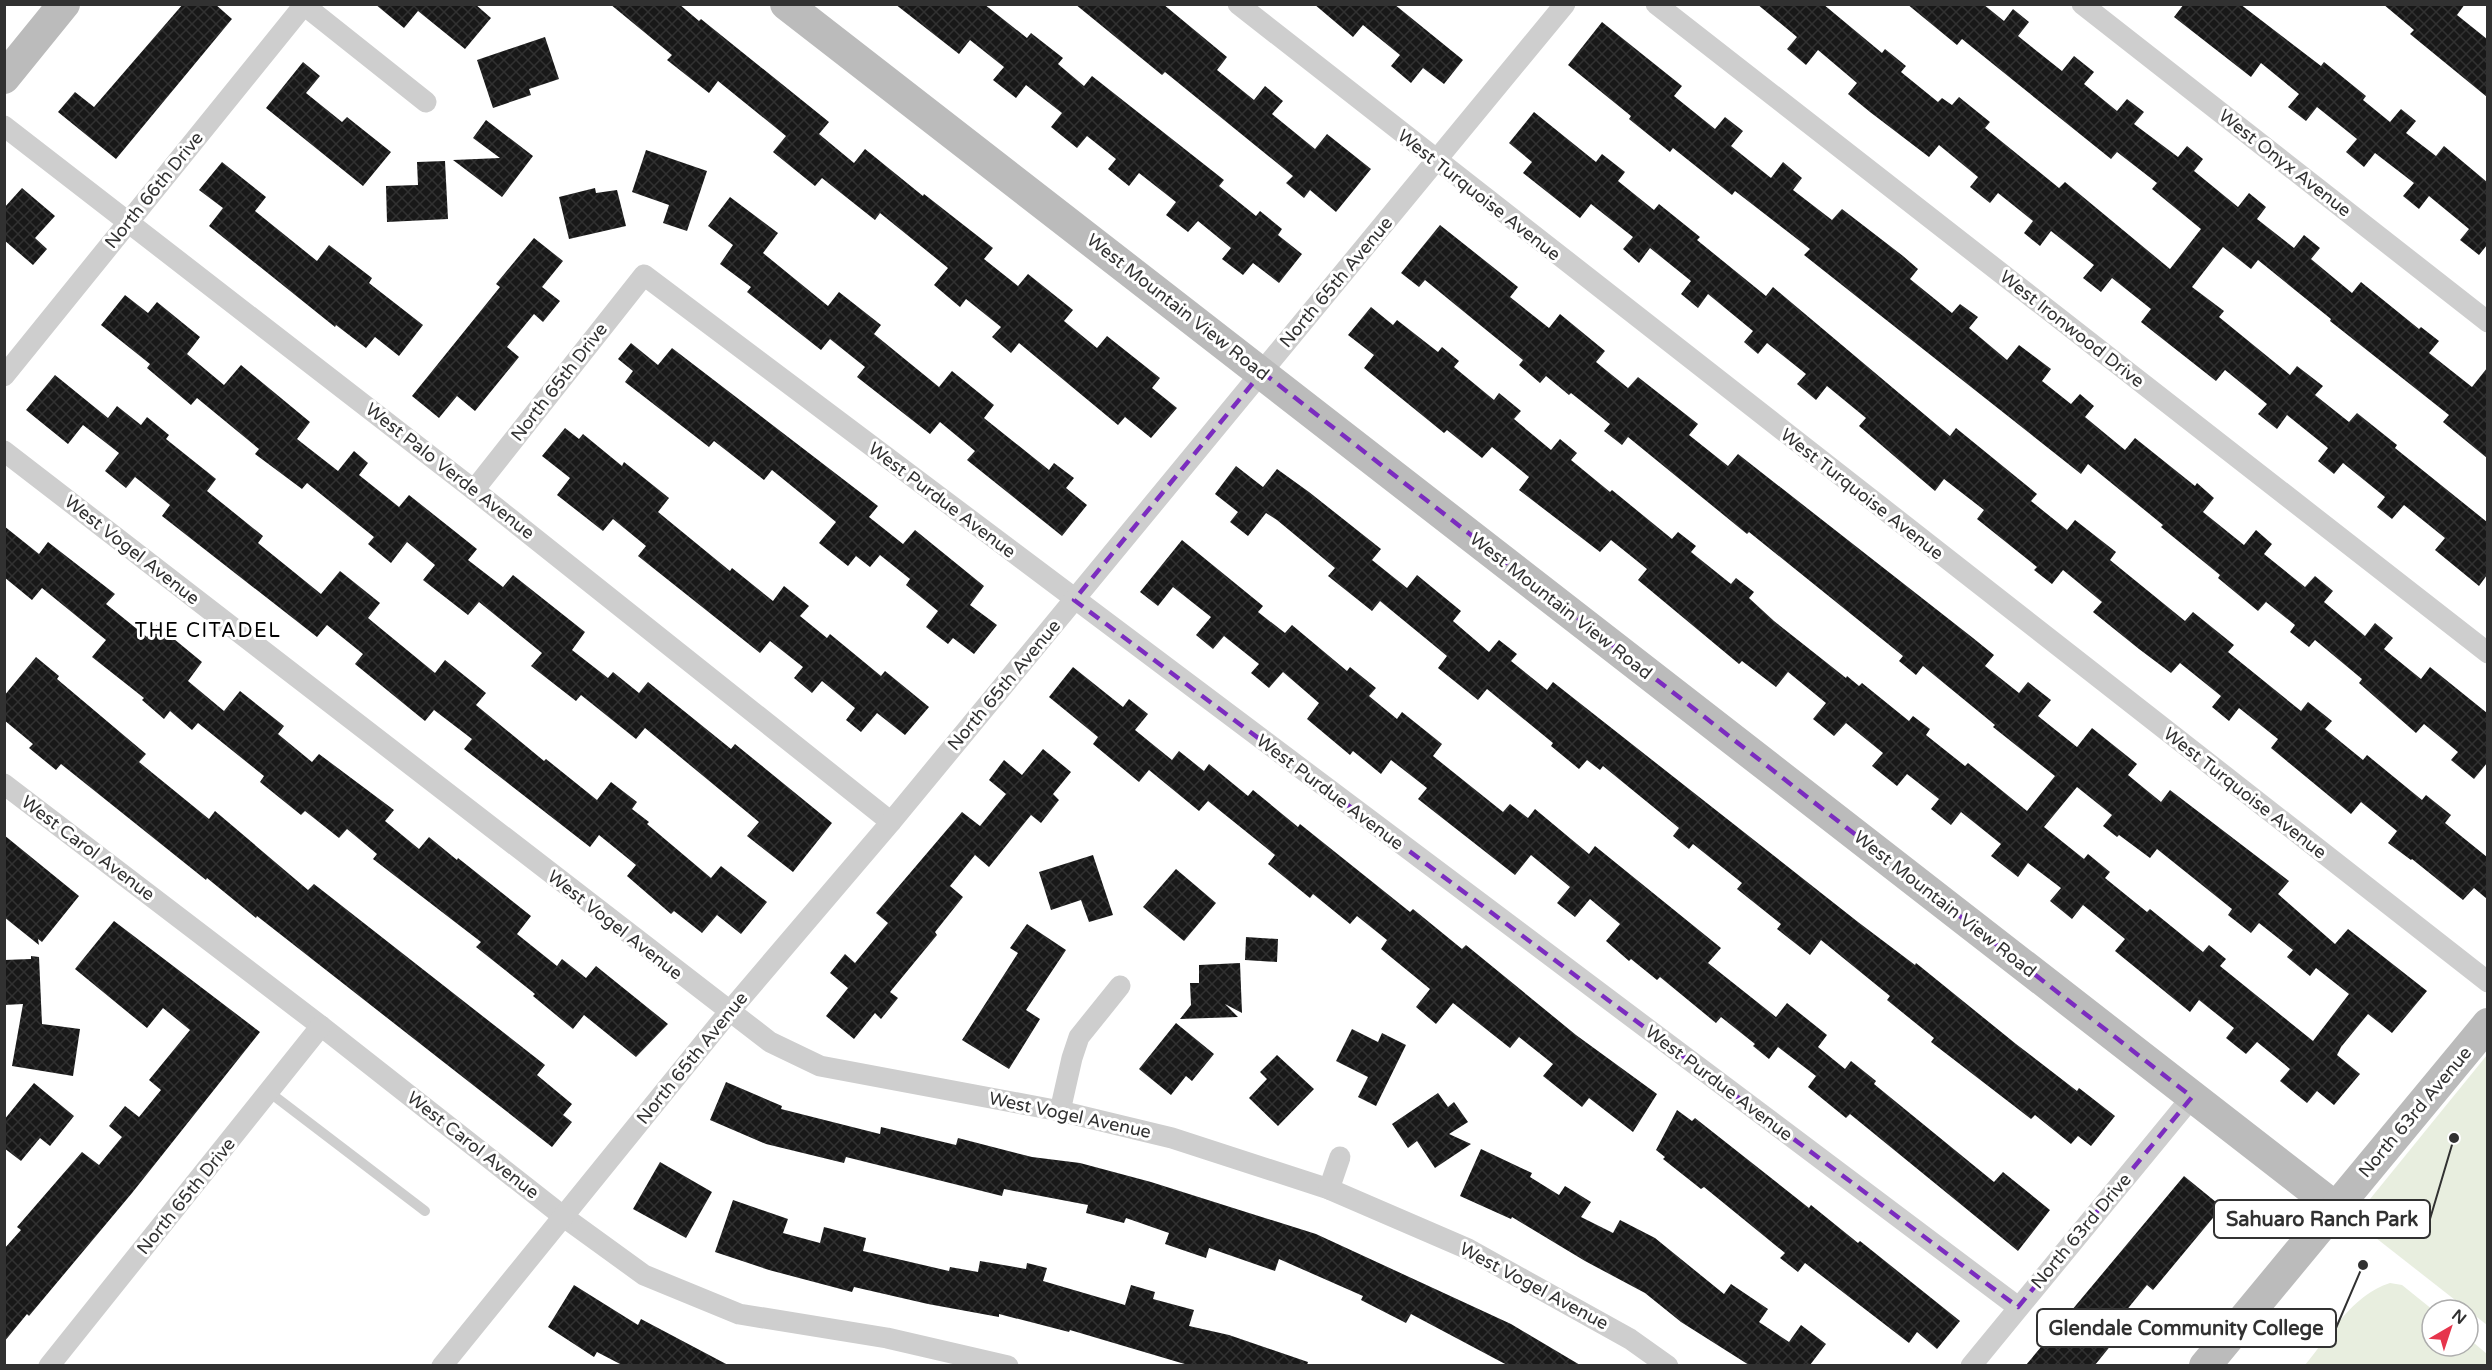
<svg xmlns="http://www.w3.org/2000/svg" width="2492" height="1370" font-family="'Varela Round',sans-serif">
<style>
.green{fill:#e8eedf}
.building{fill:url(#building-cross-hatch);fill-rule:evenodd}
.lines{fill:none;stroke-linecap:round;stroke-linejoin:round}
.lane{stroke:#cecece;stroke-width:10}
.street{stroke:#cecece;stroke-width:21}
.secondary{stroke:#bbb;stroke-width:32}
.marked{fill:none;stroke:#7b2cbf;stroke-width:4.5;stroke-dasharray:12 8;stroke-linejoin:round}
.labels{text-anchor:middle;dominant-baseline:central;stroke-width:6;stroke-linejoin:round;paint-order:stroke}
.street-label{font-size:18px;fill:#313131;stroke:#fff}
.neighbourhood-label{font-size:20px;letter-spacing:1.5px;fill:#000;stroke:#fff}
.leader{fill:none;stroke:#313131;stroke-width:2}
.callout-dot{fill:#313131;stroke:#fff;stroke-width:2}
.callout{fill:#fff;stroke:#313131;stroke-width:2}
.callout-label{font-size:20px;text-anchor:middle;font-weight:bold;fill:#313131}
</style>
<defs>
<pattern id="building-cross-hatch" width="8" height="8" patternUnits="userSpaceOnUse" patternTransform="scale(1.5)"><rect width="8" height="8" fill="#181818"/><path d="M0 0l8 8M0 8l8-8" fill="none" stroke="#313131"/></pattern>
</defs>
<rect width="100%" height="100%" fill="#fff"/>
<g class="green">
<path d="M2487 1055V1325L2353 1220Z"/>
<path d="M2390 1283 2402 1285 2433 1310 2432 1346H2468V1338L2487 1354V1365H2305C2329 1336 2352 1295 2390 1283Z"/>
</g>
<g class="building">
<path d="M183 4H215L232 19 116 159 58 112 75 92 94 107Z"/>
<path d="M375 4H475L491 18 465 49 418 11 404 28Z"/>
<path d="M610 4H679L699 21 701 19 829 122 819 134 854 163 865 149 923 196 924 194 993 248 984 259 1018 286 1028 274 1073 310 1064 321 1097 348 1107 336 1160 378 1152 388 1177 408 1151 438 1125 417 1118 425 1019 343 1011 353 992 337 1001 327 966 299 960 307 934 285 948 268 880 213 875 220 822 178 815 186 773 152 786 136 718 81 709 93 667 60 672 55Z"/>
<path d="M895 4H984L1027 38 1031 33 1063 58 1058 64 1084 86 1092 76 1224 180 1219 186 1256 216 1260 211 1282 229 1278 235 1302 254 1279 283 1253 263 1243 275 1222 259 1231 248 1198 221 1188 232 1166 215 1176 202 1139 173 1129 186 1108 169 1116 159 1087 136 1077 148 1051 127 1062 113 1026 85 1016 98 993 80 1004 67 970 40 959 54Z"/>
<path d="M1075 4H1163L1227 57 1217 70 1254 100 1265 86 1283 101 1272 114 1315 149 1327 134 1371 169 1336 212 1310 190 1304 198 1286 183 1293 176 1165 72 1162 75Z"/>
<path d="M1314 4H1394L1463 60 1444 84 1423 68 1411 83 1391 66 1400 55 1363 25 1353 37Z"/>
<path d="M1757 4H1823L1882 53 1885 49 1906 66 1901 72 1938 102 1942 98 1952 105 1959 97 1990 122 1985 128 2059 188 2065 182 2170 269 2201 229 2152 189 2157 183 2117 152 2111 159 1962 39 1957 45 1907 4H1983L2004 21 2013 9 2029 22 2018 36 2062 71 2074 56 2094 72 2084 84 2117 111 2127 99 2144 112 2134 124 2178 157 2187 146 2203 159 2194 171 2238 207 2249 193 2266 207 2257 219 2294 248 2304 235 2320 248 2311 259 2352 293 2361 282 2419 329 2421 327 2439 341 2429 353 2472 387 2487 368V458L2443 422 2449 415 2330 321 2331 319 2258 260 2251 269 2223 247 2192 287 2224 311 2219 317 2290 375 2297 366 2323 386 2315 395 2349 422 2357 413 2397 445 2395 448 2487 522V575L2479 586 2435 550 2445 538 2404 505 2392 519 2377 507 2385 497 2343 463 2334 474 2318 461 2328 448 2287 415 2277 429 2258 414 2267 404 2225 370 2216 381 2141 322 2151 309 2112 278 2101 292 2083 278 2094 265 2051 231 2040 246 2024 233 2033 221 1998 193 1990 203 1970 187 1978 177 1939 145 1929 157 1870 112 1848 94 1857 83 1818 50 1806 65 1787 49 1797 37Z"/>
<path d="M2184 4H2240L2321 66 2324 62 2366 96 2363 100 2390 122 2401 109 2416 121 2406 133 2436 156 2444 146 2487 182V245L2479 255 2460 240 2469 229 2429 196 2419 209 2403 196 2414 183 2375 153 2364 167 2346 152 2357 139 2317 107 2306 121 2288 107 2299 94 2261 63 2251 77 2174 17Z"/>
<path d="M2383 4H2465L2457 15 2487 39V97L2410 34 2414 30Z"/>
<path d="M1602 22 1682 86 1674 96 1715 129 1725 117 1743 131 1731 146 1771 178 1783 162 1802 178 1793 190 1832 220 1842 209 1903 256 1918 269 1910 279 1952 313 1960 304 1978 317 1969 328 2007 360 2019 345 2051 369 2042 381 2071 404 2080 394 2094 406 2085 417 2125 450 2135 438 2195 486 2197 483 2214 498 2203 512 2244 545 2256 530 2272 544 2264 554 2305 587 2315 576 2333 591 2324 602 2365 636 2375 623 2393 638 2384 649 2421 679 2430 667 2487 713V763L2474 779 2451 760 2458 752 2424 724 2416 733 2359 683 2362 679 2315 640 2309 647 2290 632 2295 625 2266 602 2258 611 2218 578 2220 575 2161 527 2163 525 2088 464 2081 474 1804 255 1810 249 1735 191 1732 195 1673 148 1670 152 1629 119 1631 116 1568 65Z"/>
<path d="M545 37 559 79 529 89 531 95 493 108 477 60Z"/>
<path d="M303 62 320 76 306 93 342 122 347 117 391 152 363 186 266 108Z"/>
<path d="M1534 112 1596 162 1602 154 1625 172 1618 181 1654 210 1659 204 1700 237 1697 240 1766 296 1773 287 1950 436 1956 428 2037 494 2031 501 2067 530 2075 520 2116 552 2110 560 2185 621 2193 612 2234 645 2228 652 2301 711 2308 702 2332 721 2325 729 2363 760 2367 755 2422 800 2426 795 2451 815 2445 823 2487 857V899L2474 888 2463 900 2412 859 2411 860 2388 843 2397 831 2361 802 2351 814 2271 748 2278 739 2239 708 2229 721 2212 707 2221 696 2180 663 2171 673 2139 649 2093 612 2102 602 2063 570 2052 584 2034 570 2037 567 1977 519 1984 510 1944 479 1935 491 1859 426 1866 418 1827 386 1816 400 1797 384 1806 374 1767 343 1758 354 1744 342 1753 331 1708 294 1698 308 1681 294 1691 281 1650 248 1639 263 1623 249 1633 237 1591 204 1580 218 1523 173 1532 162 1509 143Z"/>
<path d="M486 120 533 156 502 197 453 160 500 158 473 138Z"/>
<path d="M646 150 707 171 687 231 663 223 669 205 632 192Z"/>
<path d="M445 161 448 219 387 222 386 186 418 185 417 162Z"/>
<path d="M222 162 266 197 255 211 317 261 329 245 372 278 369 283 423 325 399 356 375 337 366 348 336 325 335 327 209 226 223 208 199 190Z"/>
<path d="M22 188 55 216 35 238 47 249 33 265 4 240V208Z"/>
<path d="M595 188 596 193 617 190 626 226 569 239 559 197Z"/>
<path d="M730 197 778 233 763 253 828 306 839 292 881 325 874 334 939 387 952 371 994 405 984 418 1049 470 1054 463 1074 478 1066 488 1087 505 1062 536 967 460 975 451 940 422 930 434 857 377 865 367 830 339 821 350 747 292 751 287 720 264 733 245 708 226Z"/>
<path d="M1440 225 1518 287 1510 297 1549 328 1560 314 1605 351 1596 362 1628 388 1638 377 1698 424 1689 435 1728 466 1738 454 1973 638 1994 655 1985 666 2019 693 2028 682 2051 700 2038 716 2077 747 2092 728 2137 764 2128 775 2161 802 2170 790 2289 881 2278 894 2335 944 2348 929 2427 991 2392 1033 2368 1014 2341 1047 2337 1055 2360 1074 2334 1105 2317 1091 2307 1103 2280 1081 2290 1069 2257 1042 2246 1054 2226 1038 2234 1028 2199 1000 2190 1012 2115 951 2125 939 2083 905 2072 919 2050 901 2061 888 2028 863 2018 877 1991 856 2001 844 1961 812 1951 825 1931 809 1939 799 1907 774 1897 786 1872 766 1883 753 1846 723 1834 736 1813 719 1826 703 1788 672 1776 687 1742 661 1739 664 1638 580 1647 569 1611 540 1600 552 1519 490 1529 477 1492 447 1482 458 1447 430 1444 433 1364 368 1374 355 1348 335 1371 307 1393 325 1397 320 1438 352 1442 347 1459 361 1454 367 1494 400 1499 393 1521 411 1514 419 1551 450 1560 439 1577 453 1571 460 1610 492 1612 490 1672 539 1678 532 1696 546 1691 552 1731 584 1736 578 1754 592 1749 598 1774 621 1846 678 1847 676 1859 686 1862 683 1909 721 1913 716 1930 729 1926 735 1965 766 1968 763 2027 811 2055 776 1993 727 1995 725 1923 666 1916 675 1899 661 1903 656 1749 532 1747 534 1628 437 1622 445 1604 431 1610 424 1571 393 1569 395 1546 376 1540 383 1519 365 1523 360 1425 280 1419 287 1401 273ZM2077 787 2112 815 2103 826 2117 837 2119 835 2150 858 2157 849 2232 909 2228 915 2251 933 2259 923 2293 950 2287 957 2310 976 2316 968 2349 994 2313 1041 2220 966 2226 959 2209 945 2203 952 2150 909 2147 912 2105 878 2110 872 2088 854 2084 859 2044 827Z"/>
<path d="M534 238 563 261 542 287 560 301 543 322 534 314 507 347 519 357 475 411 457 396 439 418 412 396 500 287 496 284Z"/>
<path d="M125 295 148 313 157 302 200 337 187 354 224 385 241 365 310 422 297 439 338 471 354 451 368 463 359 475 399 507 409 495 477 549 468 560 503 587 513 575 585 632 572 650 608 678 613 672 639 693 648 682 731 749 735 744 832 823 793 872 747 836 759 822 645 728 636 739 581 695 576 701 531 666 542 653 479 602 468 615 423 580 435 565 407 542 391 563 368 544 374 537 307 483 302 489 255 454 259 449 197 398 191 405 147 368 150 364 101 325Z"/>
<path d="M631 343 658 365 672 348 878 506 869 517 903 544 915 530 984 586 970 605 997 625 974 654 953 638 948 644 926 627 938 611 906 585 910 579 880 555 870 567 856 556 848 566 819 543 836 522 772 470 764 480 714 441 709 447 625 382 633 371 618 359Z"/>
<path d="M55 375 108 418 117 406 141 425 147 417 169 435 166 439 216 479 207 491 263 536 258 543 321 594 340 571 380 603 368 618 435 673 445 660 486 693 476 705 544 761 546 759 597 800 611 782 637 802 632 809 649 822 647 824 711 878 721 866 767 902 741 934 717 915 702 933 674 911 671 914 627 876 636 865 599 835 590 847 464 749 472 739 434 710 425 721 355 664 363 654 327 625 317 637 162 516 170 505 135 477 126 488 105 471 119 453 83 425 68 444 26 410Z"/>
<path d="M565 428 579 439 583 434 622 466 624 462 669 498 658 512 730 571 732 568 773 601 784 586 809 606 800 616 827 638 830 634 881 676 885 671 929 707 905 735 877 713 861 732 846 720 855 708 822 681 812 693 794 678 803 667 770 641 760 653 638 556 646 546 613 519 603 531 557 495 570 478 542 456Z"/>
<path d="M1236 466 1263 487 1277 469 1309 492 1381 549 1372 560 1407 588 1417 575 1461 611 1453 621 1489 652 1499 640 1517 654 1511 661 1547 690 1553 682 1858 922 1915 965 1916 963 2016 1044 2077 1091 2079 1088 2115 1116 2091 1146 2078 1136 2071 1144 2035 1115 2031 1119 1931 1042 1934 1038 1887 1000 1890 996 1821 940 1810 955 1777 929 1781 924 1737 889 1742 883 1693 844 1689 849 1673 836 1679 828 1603 766 1600 770 1587 760 1579 769 1551 746 1553 743 1487 689 1478 700 1438 668 1447 656 1380 601 1372 611 1328 576 1335 568 1277 520 1266 513 1248 536 1230 522 1238 512 1215 494Z"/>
<path d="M4 526 39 554 48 542 115 594 106 604 147 637 157 625 202 662 188 681 224 711 240 691 284 726 278 734 312 762 319 754 394 810 385 821 419 849 429 837 457 860 458 858 531 916 517 934 557 966 562 959 586 978 596 966 668 1024 636 1057 584 1015 573 1029 533 996 535 994 476 947 481 942 373 859 377 854 347 829 339 838 305 811 301 815 260 782 264 776 198 723 192 730 170 711 164 719 142 700 144 698 92 657 106 640 42 588 32 600 4 577Z"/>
<path d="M1182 540 1263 606 1258 612 1285 633 1292 625 1347 671 1350 667 1376 688 1369 696 1397 719 1402 712 1442 744 1433 756 1503 812 1510 804 1528 818 1535 809 1589 854 1595 846 1721 948 1708 963 1776 1017 1787 1003 1827 1035 1818 1047 1845 1069 1851 1061 1876 1081 1874 1084 1994 1182 2003 1172 2050 1210 2018 1251 1850 1114 1846 1118 1808 1087 1816 1076 1778 1047 1769 1059 1753 1046 1755 1044 1721 1017 1716 1023 1660 977 1657 980 1631 959 1629 961 1606 941 1620 924 1590 899 1575 917 1557 903 1570 887 1531 855 1515 875 1418 799 1427 788 1391 760 1381 774 1353 751 1350 755 1307 719 1319 703 1283 672 1269 688 1251 673 1259 664 1224 636 1213 649 1196 635 1211 617 1173 587 1158 606 1140 592Z"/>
<path d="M36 657 59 676 57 679 146 754 139 762 209 819 215 811 308 890 314 884 545 1065 537 1075 572 1104 563 1115 572 1122 552 1147 257 916 256 918 207 878 206 880 61 764 56 770 29 748 33 744 4 720V696Z"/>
<path d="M1073 667 1123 707 1129 699 1148 714 1135 730 1172 760 1179 751 1204 771 1209 764 1248 796 1253 790 1298 827 1300 824 1410 912 1413 909 1462 949 1466 945 1576 1035 1657 1094 1633 1132 1589 1098 1582 1107 1543 1076 1553 1064 1519 1037 1510 1048 1453 1003 1436 1024 1416 1007 1430 989 1381 949 1387 940 1357 916 1350 924 1313 894 1310 898 1268 864 1275 855 1208 801 1199 811 1149 770 1139 782 1093 744 1098 737 1049 697Z"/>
<path d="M1043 749 1071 772 1053 794 1059 800 1041 823 1031 815 989 867 975 855 950 886 963 897 935 932 937 935 890 992 898 998 881 1019 875 1013 854 1039 826 1016 848 988 830 973 845 954 855 963 888 923 876 913 962 812 980 826 1006 794 989 780 1004 760 1022 775Z"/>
<path d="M4 835 79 896 42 942 38 939 39 945 4 917Z"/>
<path d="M1093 855 1113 915 1089 922 1081 900 1051 910 1039 872Z"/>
<path d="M1176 869 1216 903 1184 941 1143 907Z"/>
<path d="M114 921 260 1032 132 1193 29 1316 27 1314 4 1342V1249L21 1230 17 1227 82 1152 99 1165 122 1137 109 1126 125 1106 139 1117 161 1090 149 1080 190 1030 163 1008 147 1028 75 969Z"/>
<path d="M1027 924 1066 950 1026 1010 1040 1019 1009 1069 962 1040 1018 953 1010 948Z"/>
<path d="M1246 937 1278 939 1277 962 1245 960Z"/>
<path d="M31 956 39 957 42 1024 80 1029 73 1076 12 1066 23 1004 4 1005V960L31 959Z"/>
<path d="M1240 963 1242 1013 1225 1004 1238 1017 1180 1019 1191 1005 1190 983H1199V965Z"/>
<path d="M1176 1023 1214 1054 1192 1081 1186 1076 1171 1095 1139 1069Z"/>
<path d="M1352 1029 1378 1042 1382 1033 1406 1045 1376 1106 1358 1097 1368 1077 1336 1061Z"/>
<path d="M1277 1055 1314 1089 1278 1126 1249 1098 1267 1079 1260 1072Z"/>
<path d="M726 1082 782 1106 781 1109 880 1134 881 1127 956 1145 958 1138 1032 1157 1080 1163 1151 1182 1316 1234 1511 1324 1580 1365H1507L1411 1314 1406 1323 1361 1300 1363 1296 1279 1259 1275 1271 1209 1248 1206 1258 1165 1244 1169 1233 1126 1218 1124 1223 1086 1213 1088 1205 1004 1189 1002 1196 846 1157 844 1163 766 1144 710 1120Z"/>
<path d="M34 1083 74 1116 50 1146 40 1138 21 1161 4 1148V1120Z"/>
<path d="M1438 1093 1448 1107 1454 1102 1468 1122 1449 1134 1471 1144 1435 1168 1417 1141 1408 1148 1392 1124Z"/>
<path d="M1677 1110 1692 1121 1695 1118 1809 1208 1811 1205 1858 1243 1860 1241 1960 1321 1937 1349 1917 1332 1909 1343 1805 1263 1798 1272 1780 1258 1785 1253 1704 1187 1701 1189 1663 1159 1665 1157 1656 1150Z"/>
<path d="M1481 1149 1532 1173 1530 1177 1559 1195 1565 1186 1591 1202 1581 1217 1613 1233 1620 1220 1655 1238 1724 1294 1731 1284 1768 1309 1759 1322 1789 1342 1801 1325 1826 1344 1810 1365H1749L1681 1322 1645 1293 1585 1261 1512 1217 1511 1219 1460 1196Z"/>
<path d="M660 1162 712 1192 686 1238 633 1209Z"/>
<path d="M2184 1176 2222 1207 2153 1290 2147 1285 2125 1312 2133 1318 2095 1365H2026Z"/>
<path d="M733 1200 788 1219 783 1233 820 1243 824 1227 866 1238 863 1251 949 1271 950 1267 978 1272 980 1261 1026 1269 1027 1263 1047 1268 1043 1281 1125 1305 1131 1285 1155 1292 1153 1299 1194 1310 1189 1326 1229 1335 1308 1362 1307 1365H1188L1070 1330 1069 1332 999 1314V1317L928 1304 854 1287 852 1292 769 1270 715 1252Z"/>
<path d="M574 1285 638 1325 641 1319 728 1365H622L597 1352 594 1357 548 1327Z"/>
</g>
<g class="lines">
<path class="lane" d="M269 1092 425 1211"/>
<g class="street">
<path d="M1238 4 2488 982"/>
<path d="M1656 4 2488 653"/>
<path d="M2082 4 2488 322"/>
<path d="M4 126 474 490 891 822"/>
<path d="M4 376 304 5 426 102"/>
<path d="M4 451 770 1042 820 1066 1060 1111 1172 1138 1329 1189 1468 1249 1630 1339 1668 1366"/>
<path d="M474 490 644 275 2018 1307"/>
<path d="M4 784 321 1026 564 1217 644 1275 739 1314 887 1338 1008 1366"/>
<path d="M1060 1111 1072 1058 1079 1037 1120 986"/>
<path d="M1329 1189 1340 1157"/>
<path d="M49 1366 321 1026"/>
<path d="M442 1366 729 1012 891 822 1565 4"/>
<path d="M1971 1366 2192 1097"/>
</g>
<g class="secondary">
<path d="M786 4 2336 1208"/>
<path d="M4 78 64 4"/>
<path d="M2205 1366 2488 1024"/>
</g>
</g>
<path class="marked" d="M1262 372 2192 1097 2018 1307 1074 600Z"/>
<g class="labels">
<g class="street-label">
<text transform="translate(2285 163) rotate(38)">West Onyx Avenue</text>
<text transform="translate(154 190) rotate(-51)">North 66th Drive</text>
<text transform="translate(1479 195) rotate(38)">West Turquoise Avenue</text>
<text transform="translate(1336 282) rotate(-50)">North 65th Avenue</text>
<text transform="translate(1178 307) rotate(38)">West Mountain View Road</text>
<text transform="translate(2072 329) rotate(38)">West Ironwood Drive</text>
<text transform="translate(559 382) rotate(-52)">North 65th Drive</text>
<text transform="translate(450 471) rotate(38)">West Palo Verde Avenue</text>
<text transform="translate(1862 494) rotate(38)">West Turquoise Avenue</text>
<text transform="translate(942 500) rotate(37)">West Purdue Avenue</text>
<text transform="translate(132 550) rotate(38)">West Vogel Avenue</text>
<text transform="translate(1561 606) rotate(38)">West Mountain View Road</text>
<text transform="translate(1004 685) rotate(-50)">North 65th Avenue</text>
<text transform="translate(1330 792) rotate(37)">West Purdue Avenue</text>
<text transform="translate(2245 793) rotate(38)">West Turquoise Avenue</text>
<text transform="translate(88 848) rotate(37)">West Carol Avenue</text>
<text transform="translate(1945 904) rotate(38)">West Mountain View Road</text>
<text transform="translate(615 925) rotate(38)">West Vogel Avenue</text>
<text transform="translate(692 1058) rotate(-51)">North 65th Avenue</text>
<text transform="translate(1719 1083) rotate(37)">West Purdue Avenue</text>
<text transform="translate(2415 1112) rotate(-50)">North 63rd Avenue</text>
<text transform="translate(1070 1115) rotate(12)">West Vogel Avenue</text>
<text transform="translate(473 1145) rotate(38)">West Carol Avenue</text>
<text transform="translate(186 1196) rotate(-51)">North 65th Drive</text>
<text transform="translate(2081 1231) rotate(-50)">North 63rd Drive</text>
<text transform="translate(1534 1286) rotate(28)">West Vogel Avenue</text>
</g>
<g class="neighbourhood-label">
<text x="208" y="631">THE CITADEL</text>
</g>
</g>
<path class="leader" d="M2454 1138L2430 1219M2363 1265L2336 1328"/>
<g class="callout-dot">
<circle cx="2454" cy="1138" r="6"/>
<circle cx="2363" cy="1265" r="6"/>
</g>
<g class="callout">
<rect x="2214" y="1200" width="216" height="38" rx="6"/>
<rect x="2037" y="1309" width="299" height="38" rx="6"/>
</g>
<g class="callout-label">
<text x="2322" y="1226">Sahuaro Ranch Park</text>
<text x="2186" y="1335">Glendale Community College</text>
</g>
<rect width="2492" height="1370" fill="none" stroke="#313131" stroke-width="12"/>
<g transform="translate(2450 1328) rotate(39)"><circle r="28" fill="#ffffff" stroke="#adadad" stroke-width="1.5"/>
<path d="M0-4.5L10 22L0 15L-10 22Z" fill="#e6354c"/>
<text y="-9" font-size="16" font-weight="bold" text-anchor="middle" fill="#313131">N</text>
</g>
</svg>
